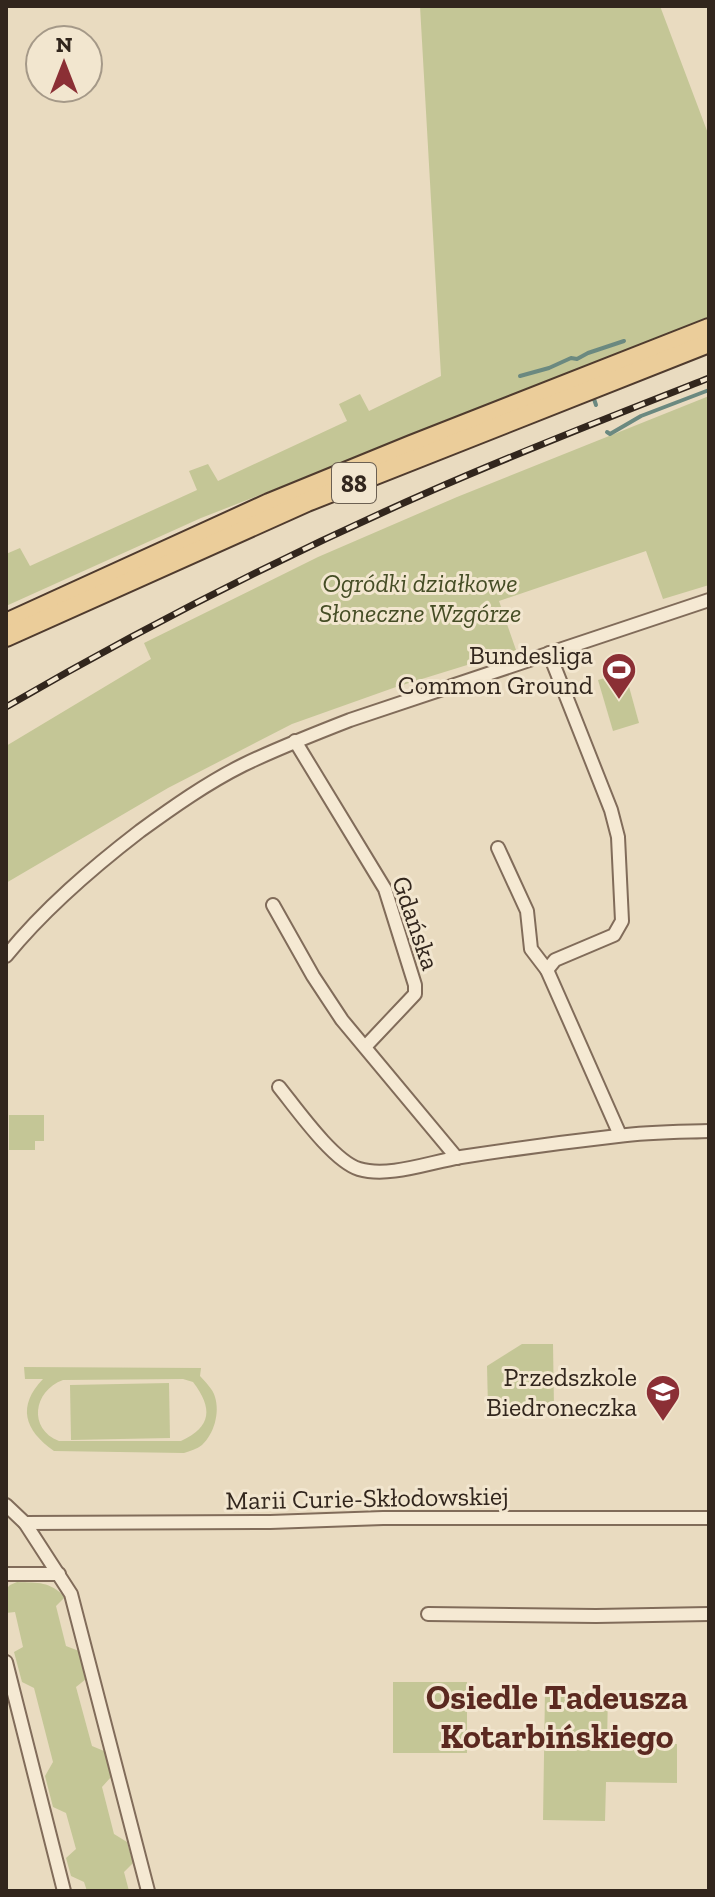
<svg xmlns="http://www.w3.org/2000/svg" width="715" height="1897" font-family="'Zilla Slab',serif">
<style>
.green{fill:#c4c696;fill-rule:evenodd}
.lines{fill:none;stroke-linecap:round;stroke-linejoin:round}
.stream{stroke:#6b8980;stroke-width:4}
.street-casing{stroke:#816c5a;stroke-width:16}
.primary-casing{stroke:#4f3b2e;stroke-width:22}
.street{stroke:#f5e9d3;stroke-width:12}
.primary{stroke:#ebcd9a;stroke-width:18}
.rail-casing{stroke:#32261d;stroke-width:7}
.rail{stroke:#f2e6cf;stroke-width:4;stroke-dasharray:12;stroke-linecap:butt}
.labels{text-anchor:middle;dominant-baseline:central;stroke-width:6;stroke-linejoin:round;paint-order:stroke}
.shield{fill:#f2e6cf;stroke:#6c6052;stroke-width:2}
.shield-label{font-size:24px;font-weight:bold;fill:#32261d}
.park-label{font-size:26px;font-style:italic;fill:#454d25;stroke:#f2e6cf}
.poi-label{font-size:26px;fill:#32261d;stroke:#f2e6cf;text-anchor:end}
.street-label{font-size:26px;fill:#32261d;stroke:#f2e6cf}
.district-label{font-size:34px;font-weight:bold;fill:#5b2920;stroke:#f2e6cf}
</style>
<rect width="100%" height="100%" fill="#e9dbc0"/>
<g class="green">
<path d="M420 6H660L709 136V320L201 518 6 606V554L20 548 30 566 197 490 189 471 208 464 218 481 347 421 339 404 360 394 369 411 441 376Z"/>
<path d="M709 396V585L663 599 646 551 499 601 516 650 396 687 292 724 168 788 6 883V746L151 659 144 643 318 557 457 497Z"/>
<path d="M625 672 639 723 613 731 598 680Z"/>
<path d="M9 1115H44V1141H35V1150H9Z"/>
<path d="M522 1344H553L554 1407 488 1408 487 1366Z"/>
<path d="M24 1367 201 1368 200 1376C206 1383 213 1389 215 1397 220 1413 214 1434 202 1445 197 1449 190 1451 184 1453L54 1451C24 1430 17 1406 43 1379H25ZM183 1379 193 1382C213 1408 212 1427 181 1441H59C28 1429 33 1391 63 1380Z"/>
<path d="M169 1383 170 1438 71 1440 70 1385Z"/>
<path d="M17 1582C39 1583 49 1581 65 1597L56 1606 66 1646 79 1651 86 1679 76 1687 92 1746 104 1751 111 1777 102 1787 114 1834 127 1842 133 1863 124 1872 129 1891H87L84 1882 71 1876 66 1858 76 1849 66 1813 53 1807 45 1776 53 1762 34 1688 22 1682 14 1652 23 1647 15 1612 6 1613V1589L10 1585Z"/>
<rect x="393" y="1682" width="74" height="71"/>
<path d="M545 1692 608 1693 607 1743 677 1744V1783L606 1782 605 1821 543 1820Z"/>
</g>
<g class="lines">
<g class="stream">
<path d="M520 376 549 368 571 358 577 359 588 353 624 341"/>
<path d="M594 399 596 405"/>
<path d="M607 432 610 434 641 416 709 390"/>
</g>
<defs>
<g id="street">
<path d="M295 741 385 889 415 985V994L365 1047"/>
<path d="M498 848 527 911 531 949 547 970 620 1135"/>
<path d="M273 905 313 976 342 1020 457 1158"/>
<path d="M6 956C45 908 92 868 140 831 173 807 207 783 243 765 278 748 314 734 350 720L709 600"/>
<path d="M547 970 555 960 614 935 622 921 618 837 611 810 549 653"/>
<path d="M279 1087C296 1108 333 1161 359 1169 389 1178 430 1162 461 1157 513 1149 565 1142 618 1136 648 1132 679 1132 709 1131"/>
<path d="M6 1505 25 1523 71 1594 148 1891"/>
<path d="M25 1523 270 1522 383 1518H709"/>
<path d="M6 1574H59"/>
<path d="M428 1614 596 1616 709 1614"/>
<path d="M6 1662 64 1891"/>
</g>
<g id="primary">
<path d="M6 623 269 503 411 445 709 328"/>
<path d="M6 637 307 502 709 343"/>
</g>
</defs>
<use href="#street" class="street-casing"/>
<use href="#primary" class="primary-casing"/>
<use href="#street" class="street"/>
<use href="#primary" class="primary"/>
<defs>
<path id="rail" d="M6 707C144 627 287 554 433 490 524 450 617 414 709 378"/>
</defs>
<use href="#rail" class="rail-casing"/>
<use href="#rail" class="rail"/>
</g>
<defs>
<symbol id="stadium-pin" viewBox="-11 -11 22 30"><path d="M0 17L-7.5 6A9.5 9.5 0 1 1 7.5 6Z" fill="#8b2f35" stroke="#f2e6cf"/><path d="M0-5a6.5 5 0 1 0 0 10a6.5 5 0 1 0 0-10ZM-3.5-1.8h7v3.6h-7Z" fill="#fff"/></symbol>
<symbol id="school-pin" viewBox="-11 -11 22 30"><path d="M0 17L-7.5 6A9.5 9.5 0 1 1 7.5 6Z" fill="#8b2f35" stroke="#f2e6cf"/><path d="M0-5L7-2L0 1L-7-2ZM-4 1L0 2.5L4 1V4Q0 6-4 4Z" fill="#fff"/></symbol>
</defs>
<g fill-rule="evenodd">
<use href="#stadium-pin" x="599" y="650" width="40" height="54"/>
<use href="#school-pin" x="643" y="1372" width="40" height="54"/>
</g>
<g class="labels">
<rect class="shield" x="332" y="463" width="44" height="40" rx="6"/>
<g class="shield-label">
<text x="354" y="483">88</text>
</g>
<g class="park-label">
<text x="420" y="583">Ogródki działkowe<tspan x="420" dy="30">Słoneczne Wzgórze</tspan></text>
</g>
<g class="poi-label">
<text x="593" y="655">Bundesliga<tspan x="593" dy="30">Common Ground</tspan></text>
<text x="637" y="1377">Przedszkole<tspan x="637" dy="30">Biedroneczka</tspan></text>
</g>
<g class="street-label">
<text transform="translate(416 923) rotate(71)">Gdańska</text>
<text transform="translate(367 1498) rotate(-1)">Marii Curie-Skłodowskiej</text>
</g>
<g class="district-label">
<text x="557" y="1697">Osiedle Tadeusza<tspan x="557" dy="39">Kotarbińskiego</tspan></text>
</g>
</g>
<rect width="715" height="1897" fill="none" stroke="#32261d" stroke-width="16"/>
<g transform="translate(64 64)"><circle r="38" fill="#f2e6cf" stroke="#a59988" stroke-width="2"/>
<path d="M0-6L14 30L0 20L-14 30Z" fill="#8b2f35"/>
<text y="-12" font-size="22" font-weight="bold" text-anchor="middle" fill="#32261d">N</text>
</g>
</svg>
